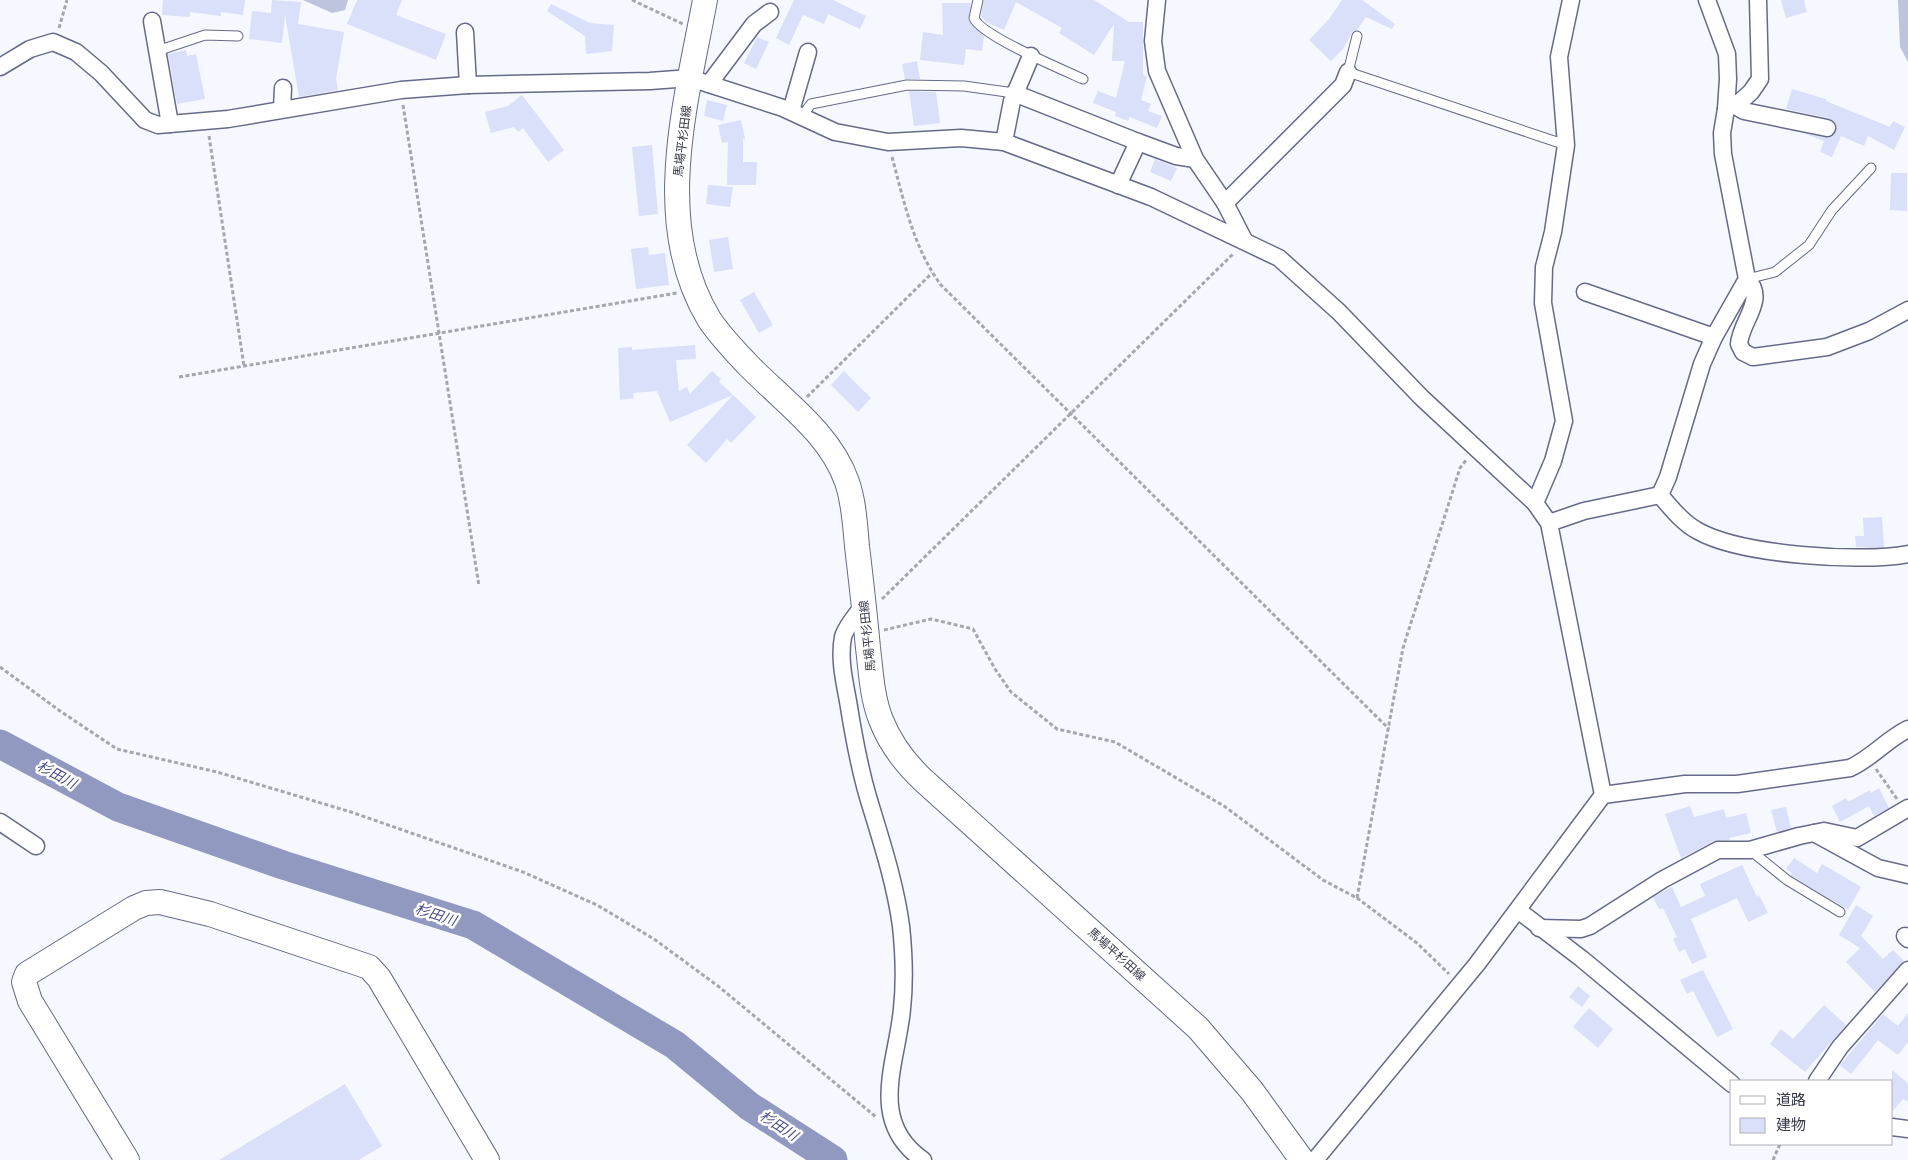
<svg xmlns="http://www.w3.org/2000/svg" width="1908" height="1160" font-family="Manrope,'Noto Sans JP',sans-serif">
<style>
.green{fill:#bfc4de}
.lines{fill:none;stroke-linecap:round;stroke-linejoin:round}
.river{stroke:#9299c1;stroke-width:29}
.building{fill:#dadffa}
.lane-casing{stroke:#656a88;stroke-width:11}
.street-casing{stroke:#656a88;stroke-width:19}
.secondary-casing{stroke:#656a88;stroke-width:26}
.path{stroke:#a4a6b0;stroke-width:3;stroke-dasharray:4 2.5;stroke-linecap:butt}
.lane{stroke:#fff;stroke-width:9}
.street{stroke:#fff;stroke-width:16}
.secondary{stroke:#fff;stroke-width:24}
.labels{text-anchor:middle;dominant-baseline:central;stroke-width:5;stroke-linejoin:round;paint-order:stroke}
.street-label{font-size:12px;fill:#363946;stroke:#fff}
.water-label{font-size:14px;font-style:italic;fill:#464c83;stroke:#fff}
</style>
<rect width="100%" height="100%" fill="#f6f8ff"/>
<g class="green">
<path d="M303 0H348L345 10 332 13Z"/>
<path d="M1898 0H1908V62L1900 47Z"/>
</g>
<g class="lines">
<path class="river" d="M0 744 118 807 283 865 473 925 675 1045 749 1106 833 1160"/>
</g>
<g class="building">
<path d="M163 0H245L243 15 221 12V16L190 12V17L162 15Z"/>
<path d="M272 0 301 2 298 24 344 32 336 79 338 90 299 97 285 15 282 43 249 39 252 11 271 13Z"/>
<path d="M357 0H402L396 15 446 34 436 60 347 24Z"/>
<path d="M794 0H833L866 16 860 29 828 14 824 24 803 15 789 45 776 38Z"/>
<path d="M984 0H1094L1129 22H1143V75L1147 76 1141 100 1151 104 1148 111 1162 116 1157 128 1130 117 1128 121 1115 116 1116 112 1093 103 1098 91 1116 98 1125 61H1112L1114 24 1094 55 1059 33 1062 28 1016 2 1004 30 986 22 981 16Z"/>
<path d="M1342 0H1362L1395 24 1392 29 1366 17 1357 30 1352 32 1344 48 1331 61 1309 40 1329 19Z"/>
<path d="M1781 0H1804L1807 12 1786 18Z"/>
<path d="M942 3H971L968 20 984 36 982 51 966 49 964 65 920 60 923 32 943 35Z"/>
<path d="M551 4 590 23 614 25 612 51 586 54 585 36 547 11Z"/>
<path d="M757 37 769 42 756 69 744 63Z"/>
<path d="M186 50 187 56 196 54 205 99 177 104 168 54Z"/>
<path d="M917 61 920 79H905L902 64Z"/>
<path d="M1792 89 1826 99V101L1890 127 1893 121 1905 127 1894 150 1868 136 1864 146 1841 136 1832 157 1820 152 1824 141 1803 133 1830 138 1837 130 1836 124 1829 118 1786 109Z"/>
<path d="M909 91 936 92 940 123 914 126Z"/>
<path d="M522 95 564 150 548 162 523 128 518 132 514 127 491 133 485 112 508 106Z"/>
<path d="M707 100 727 105 723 121 704 116Z"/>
<path d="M741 120 745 139H743V162H757L756 185H727L728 142 722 143 718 125Z"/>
<path d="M652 145 658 214 639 216 632 147Z"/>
<path d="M1155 159 1177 168 1171 181 1150 172Z"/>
<path d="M1891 173H1907V211L1890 210Z"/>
<path d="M708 185 733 187 730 207 706 204Z"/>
<path d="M728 237 733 269 714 272 709 240Z"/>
<path d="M648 247 649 255 665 253 669 285 636 289 631 249Z"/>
<path d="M754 292 773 325 759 333 740 300Z"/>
<path d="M695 345 696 359 676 360 679 391 687 387 690 394 712 371 721 379 719 382 733 395 670 422 657 391 633 393 634 398 620 400 618 348 632 347V350Z"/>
<path d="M844 371 871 398 858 412 831 385Z"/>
<path d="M733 395 756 417 731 443 727 439 706 463 687 445Z"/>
<path d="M1882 517 1884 547H1856L1855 536H1864L1863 518Z"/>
<path d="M1879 788 1889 808 1874 816 1869 806 1840 822 1832 806 1846 798 1848 802 1870 790 1871 793Z"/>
<path d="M1690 806 1694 817 1724 809 1726 818 1746 813 1751 833 1729 838 1730 840 1714 841 1681 858 1665 814Z"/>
<path d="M1786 807 1791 828 1777 832 1771 810Z"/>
<path d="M1794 858 1817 873 1822 864 1861 887 1848 910 1790 875 1792 873 1786 869Z"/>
<path d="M1742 865 1757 897 1759 895 1768 913 1748 922 1737 898 1691 919 1707 957 1692 964 1685 949 1679 952 1673 939 1677 937 1663 908 1659 909 1653 897 1672 887 1681 907 1705 896 1700 884Z"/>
<path d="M1856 905 1873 916 1861 936 1883 959 1893 950 1904 961 1875 992 1846 962 1860 948 1839 935Z"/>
<path d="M1703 970 1733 1029 1717 1037 1693 991 1687 994 1680 980Z"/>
<path d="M1578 986 1590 996 1582 1007 1569 997Z"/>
<path d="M1824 1005 1846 1025 1805 1072 1770 1044 1781 1029 1793 1039Z"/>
<path d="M1589 1008 1613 1029 1598 1048 1573 1027Z"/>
<path d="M1908 1013V1042L1898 1055 1878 1040 1851 1074 1840 1065 1883 1014 1898 1026Z"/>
<path d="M1892 1070 1908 1083V1101L1903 1099 1892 1112Z"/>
<path d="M345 1084 382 1146 359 1160H219Z"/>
</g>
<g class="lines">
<defs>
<g id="lane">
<path d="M978 0 974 18C980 35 1063 70 1083 79"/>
<path d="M1357 36 1348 72 1566 145"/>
<path d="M157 51 205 35 238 36"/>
<path d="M803 115 811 104 907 85 964 86 1014 93"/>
<path d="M1747 279 1775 272 1809 245 1832 210 1871 168"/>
<path d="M1750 850 1787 880 1840 912"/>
</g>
<g id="street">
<path d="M1157 0 1153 41 1157 71 1195 159 1225 203 1244 240"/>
<path d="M1707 0 1727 54 1728 79 1726 109"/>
<path d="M152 21 170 124"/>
<path d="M465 32 468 85"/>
<path d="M0 67 30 49 53 42 76 52 101 73 145 120 158 125 228 119 401 90 468 85 650 81 690 78 783 108 835 132 888 142 961 138 1004 142 1151 197 1279 258 1339 312 1422 398 1535 503 1549 523 1603 795 1477 964 1315 1160"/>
<path d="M709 84 754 24 770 12"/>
<path d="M1014 93 1138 142 1176 156 1195 159"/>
<path d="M1735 106 1744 111 1827 128"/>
<path d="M282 109 283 88"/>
<path d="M791 111 808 52"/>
<path d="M1004 142 1012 101 1031 56"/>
<path d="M1118 185 1138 142"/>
<path d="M1225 203 1343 85 1348 72"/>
<path d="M1747 279C1767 300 1741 320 1739 344L1743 352 1753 357 1827 347 1869 331 1908 310"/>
<path d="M1585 292 1714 337"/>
<path d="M1660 495 1668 477 1702 364 1714 337 1747 279 1723 154 1722 133 1726 109 1741 101 1751 92 1760 79 1758 0"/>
<path d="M1535 503 1553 461 1564 421 1543 303 1544 267 1553 232 1566 145 1559 57 1571 0"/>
<path d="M1549 523 1584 511 1660 495C1671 508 1683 523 1698 531 1741 555 1860 563 1908 554"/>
<path d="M864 605C857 614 846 626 843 637 839 658 844 680 848 701 853 733 859 766 868 797 881 840 895 882 901 926 904 954 905 981 902 1009 897 1063 867 1121 923 1160"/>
<path d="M1603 795 1685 784H1737L1850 768C1872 758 1886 740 1908 729"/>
<path d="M0 822 36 846"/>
<path d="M1814 833 1878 868 1908 875"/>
<path d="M1519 911 1582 959 1732 1084"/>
<path d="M1539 928 1581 929 1590 926 1662 880 1718 850H1750L1799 836 1824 831 1857 838 1908 808"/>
<path d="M1905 936 1908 939"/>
<path d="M1817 1081 1840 1047 1908 970"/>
<path d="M1892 1127 1908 1129"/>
</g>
<g id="secondary">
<path d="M705 0C686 103 651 223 709 319 720 336 734 350 748 365 783 401 830 433 847 482 854 502 855 525 857 546 861 580 865 614 868 648 871 672 872 698 881 720 890 743 905 763 923 780L1198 1028 1252 1091 1302 1160"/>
<path d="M127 1160 30 1001 24 982 27 974 134 908 146 903 160 902 210 914 369 967 379 978 487 1160"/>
</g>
</defs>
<use href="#lane" class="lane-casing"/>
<use href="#street" class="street-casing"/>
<use href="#secondary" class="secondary-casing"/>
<g class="path">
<path d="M632 0 683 24"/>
<path d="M59 28 67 0"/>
<path d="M403 105 479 586"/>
<path d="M209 136 244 366"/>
<path d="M892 157C904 201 913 247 941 285L1389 729"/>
<path d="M179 377 677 293"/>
<path d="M807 397 932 273"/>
<path d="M882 599 1234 253"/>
<path d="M884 630 931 619 973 629 995 669 1011 692 1057 729 1115 742 1224 806 1323 880 1357 898 1417 943 1449 974"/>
<path d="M0 667 60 711 117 749 217 772 351 812 523 872 597 905 654 939 718 986 876 1117"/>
<path d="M1876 769 1897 799"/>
<path d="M1357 898 1403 648 1460 468 1467 459"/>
<path d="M1773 1160 1780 1144"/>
</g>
<use href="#lane" class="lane"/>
<use href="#street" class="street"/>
<use href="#secondary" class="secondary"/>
</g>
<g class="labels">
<g class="street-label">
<text transform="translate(682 141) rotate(-83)">馬場平杉田線</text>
<text transform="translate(867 636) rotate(-96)">馬場平杉田線</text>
<text transform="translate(1117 954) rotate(42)">馬場平杉田線</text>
</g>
<g class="water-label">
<text transform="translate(57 774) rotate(28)">杉田川</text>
<text transform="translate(436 914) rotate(18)">杉田川</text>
<text transform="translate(779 1125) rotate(33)">杉田川</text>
</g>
</g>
<rect x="1730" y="1080" width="162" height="65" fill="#ffffff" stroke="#afb0b5"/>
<rect x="1740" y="1096" width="25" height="8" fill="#ffffff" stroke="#afb0b5"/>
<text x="1776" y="1105" font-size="15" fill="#363946">道路</text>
<rect x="1740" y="1118" width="25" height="15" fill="#dadffa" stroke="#afb0b5"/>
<text x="1776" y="1130" font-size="15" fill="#363946">建物</text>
</svg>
